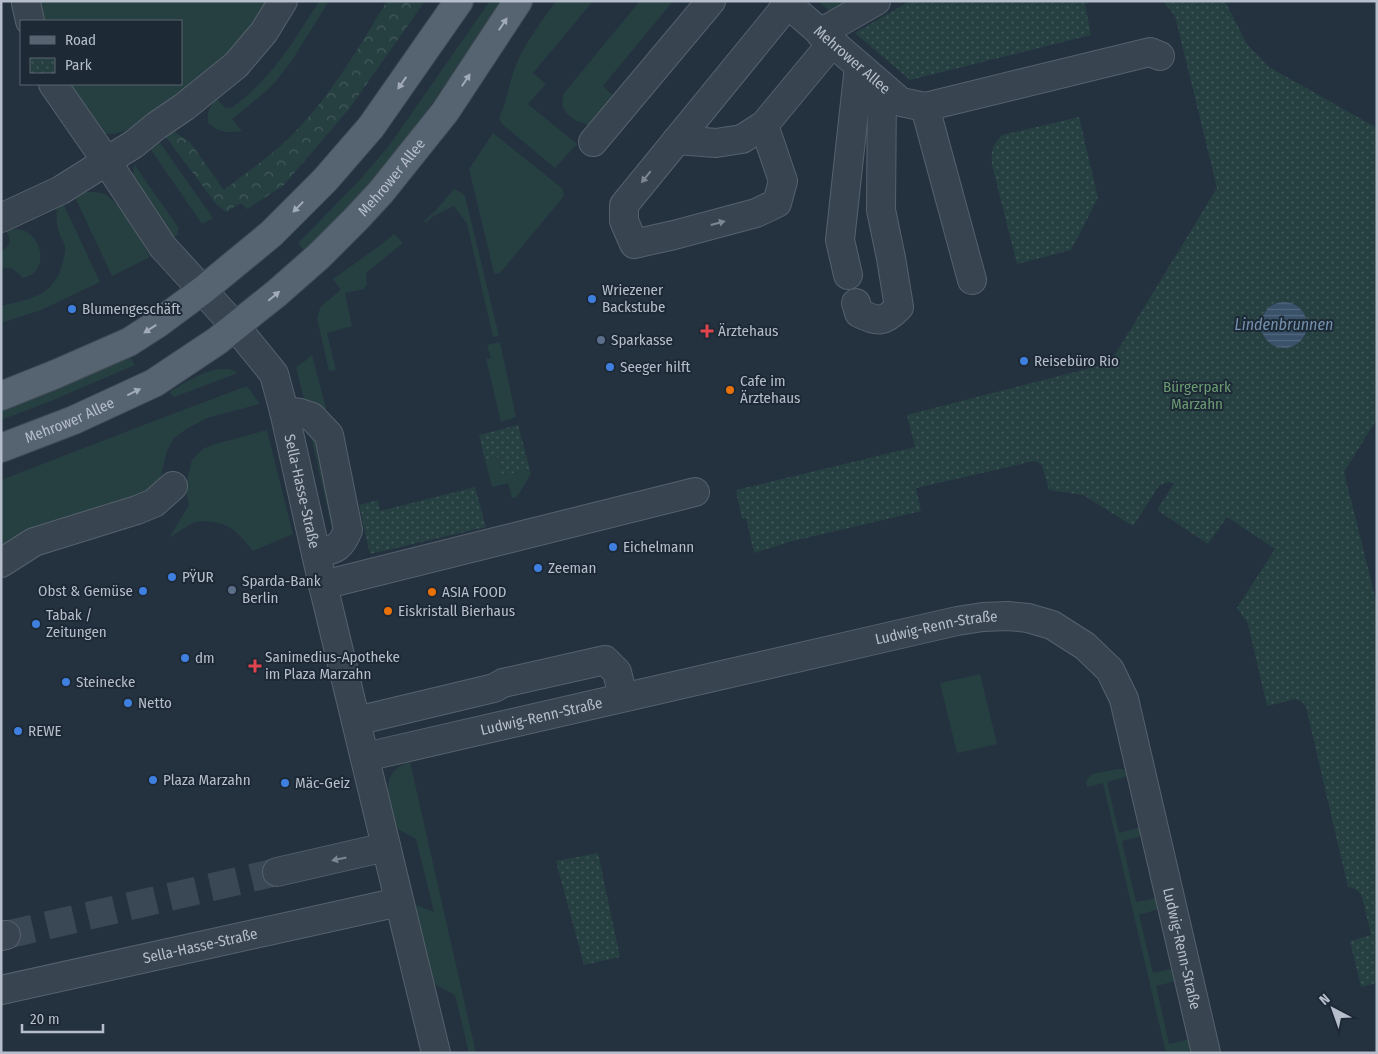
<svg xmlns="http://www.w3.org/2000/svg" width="1378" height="1054" font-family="'Fira Sans Condensed',sans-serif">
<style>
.grass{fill:#263f41}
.forest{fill:url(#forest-crowns)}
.park{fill:url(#park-dots);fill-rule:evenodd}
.water{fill:url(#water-rules)}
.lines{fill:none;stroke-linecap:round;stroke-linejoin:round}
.minor-tunnel{stroke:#3a4755;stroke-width:28;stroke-dasharray:28 14;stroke-linecap:butt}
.minor-casing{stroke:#56616d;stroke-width:30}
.major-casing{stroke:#424d59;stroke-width:30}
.minor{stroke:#384450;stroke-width:28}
.major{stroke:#566370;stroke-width:28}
.oneway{fill:#a2acb8}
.oneway2{fill:#7d8793}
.shop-dot{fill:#3f7fe0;stroke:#1d2935;stroke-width:2}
.health-dot{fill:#e0444e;stroke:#1d2935;stroke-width:2}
.service-dot{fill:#5c6f8a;stroke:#1d2935;stroke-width:2}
.food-dot{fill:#e8710a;stroke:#1d2935;stroke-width:2}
.labels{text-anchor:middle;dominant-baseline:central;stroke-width:4;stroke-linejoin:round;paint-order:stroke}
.street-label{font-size:15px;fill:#b5beca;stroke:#1d2935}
.poi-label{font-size:15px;fill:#b5beca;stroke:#1d2935;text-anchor:start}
.park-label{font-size:15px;fill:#6b9c73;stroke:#1d2935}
.water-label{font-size:16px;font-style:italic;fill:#7491ae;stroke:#1d2935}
</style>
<defs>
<pattern id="forest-crowns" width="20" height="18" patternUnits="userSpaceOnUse" patternTransform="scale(1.25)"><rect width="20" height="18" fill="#263f41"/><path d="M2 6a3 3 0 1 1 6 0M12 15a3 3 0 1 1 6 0" fill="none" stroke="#43595b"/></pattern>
<pattern id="park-dots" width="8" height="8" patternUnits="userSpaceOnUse" patternTransform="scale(1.25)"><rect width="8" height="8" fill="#263f41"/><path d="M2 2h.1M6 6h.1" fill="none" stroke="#43595b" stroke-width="1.8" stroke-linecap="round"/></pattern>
<pattern id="water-rules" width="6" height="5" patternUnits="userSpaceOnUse" patternTransform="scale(1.25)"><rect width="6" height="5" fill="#395169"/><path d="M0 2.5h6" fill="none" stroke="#53687d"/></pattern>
</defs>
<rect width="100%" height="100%" fill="#243240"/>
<g class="grass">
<path d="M43 1H267C256 19 245 36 230 51 201 82 164 105 129 129 119 134 109 134 99 134L60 84H181V21H38L37 7Z"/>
<path d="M319 1H329L291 62 275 82 264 93 232 119 242 131C226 133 220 133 208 123 207 113 209 106 217 99L224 107 231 108C270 81 294 41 319 1Z"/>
<path d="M490 1H501C467 52 434 105 395 152 367 187 336 219 304 250L298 243 358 182 388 147Z"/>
<path d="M556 1H593L533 73 546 84 528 104 577 144 555 168 502 124 499 118C507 101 509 82 516 65 525 42 542 21 556 1Z"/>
<path d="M640 1H673L603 86 614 97 593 125C581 124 566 118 562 105 562 102 563 96 564 93Z"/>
<path d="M818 1H858L833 14Z"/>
<path d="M493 133 563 189 564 196 501 272 497 274 494 273 469 169Z"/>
<path d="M156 137 213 218 202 224 147 144Z"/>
<path d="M134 164 178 227V231L177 236H174L171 235 136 187 133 176Z"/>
<path d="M454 189 462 193 465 196 499 336 493 337 467 224 454 206 432 217 426 223 424 221 435 211Z"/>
<path d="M83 192C91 192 99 191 106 195 122 204 141 241 150 257L112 276 74 195Z"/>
<path d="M62 201 100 282 41 310 1 323V306C29 299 53 297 62 265 63 260 66 252 65 246 64 242 61 238 60 235 56 225 56 215 57 204Z"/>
<path d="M9 229C13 229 18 229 22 230 39 235 47 260 34 273 31 275 27 277 23 278L13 269 1 267V252C11 245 12 242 6 231Z"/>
<path d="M394 234 403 243 366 273 367 284 364 289 345 293 352 326 327 333 336 370 329 371 317 318 321 306 341 290 333 279 382 244Z"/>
<path d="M500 342 516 417 501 422 486 359 491 358 487 345Z"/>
<path d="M129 355 135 365 51 401 1 420V410L78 380Z"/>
<path d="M312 355 326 408 325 411 306 407 296 368Z"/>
<path d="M219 369H230L238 373 174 397 169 392C185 383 200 372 219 369Z"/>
<path d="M247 386 260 404 207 418 185 430 174 438 167 451 158 487 1 555V480L154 421Z"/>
<path d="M308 423 312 425 341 530 334 537Z"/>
<path d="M267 430 293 534 253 551C241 537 232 524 213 522 206 521 199 521 193 523 185 527 177 533 169 538L189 505 186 492 187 480 192 460 203 449 212 445Z"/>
<path d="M498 457 502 475 530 470 531 474 517 497 512 498 508 483 492 487 485 460Z"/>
<path d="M980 674 997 744 957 753 940 683Z"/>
<path d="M410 762 476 1053H469L455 995 431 982 413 904 434 912 416 839 396 828C390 804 376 772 410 762Z"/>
<path d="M1118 769H1124L1128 776 1107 782 1119 833 1141 827 1143 836 1122 841 1136 902 1157 898 1159 909 1139 915 1153 973 1175 968 1177 981 1156 986 1169 1044 1190 1039 1192 1050 1179 1053H1166L1103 783 1087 787 1086 781 1092 774Z"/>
</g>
<path class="forest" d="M387 1H425L349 109 283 186 247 209 241 203 226 212 216 204 163 133 173 131 190 142 224 190C248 171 274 154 295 132 332 94 359 47 387 1Z"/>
<g class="park">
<path d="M910 1H1095L1085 4 1091 35 910 80 855 33Z"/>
<path d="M1163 1H1225L1247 44 1269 67 1377 128V419L1344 472 1377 604V983L1361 987 1350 941 1371 935 1362 896C1358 890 1355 888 1348 887L1306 707 1301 701 1295 699 1267 706 1248 624 1237 608 1275 549 1227 517 1208 544 1157 510 1174 483C1168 481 1165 483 1159 486L1133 526 1083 495 1049 490 1042 465 1034 461 916 488 921 511 789 542 754 553 746 518 742 519 736 490 915 447 907 415 1110 363 1217 188 1175 16ZM1271 306 1307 328C1304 339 1298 344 1287 347L1262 318 1266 311Z"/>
<path d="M1079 117 1098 198 1071 250 1017 264 992 165C991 150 992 146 1002 135Z"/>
<path d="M518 425 530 470 502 475 498 457 485 460 479 435Z"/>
<path d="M475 487 486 527 370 554 359 505 378 500 380 511Z"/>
<path d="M598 853 620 957 584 965 556 861Z"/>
</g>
<circle class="water" cx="1284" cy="325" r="23"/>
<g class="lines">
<path class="minor-tunnel" d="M6 935 277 872"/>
<defs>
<g id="minor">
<path d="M27 1 26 3 30 21"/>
<path id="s1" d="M784 1 901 102 925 107 1150 52 1160 56"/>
<path d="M820 33 876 1"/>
<path id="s2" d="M53 84 107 162 163 247 236 327 274 374 284 411 323 585 436 1053"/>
<path d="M925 107 972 280"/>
<path d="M764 125 783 181 777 203 756 213 674 235 634 244 624 221V205L788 4"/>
<path d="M677 140 716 143 742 139 764 125 832 43"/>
<path d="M593 142 711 1"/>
<path d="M1 218 61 190 134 144 156 126 184 107 236 65 264 32 283 1"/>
<path d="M848 275 840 240 859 66"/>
<path d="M856 303 859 313C878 322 884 323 899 307L891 258 881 210 882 86"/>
<path d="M284 411 300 413 312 417 329 435 348 530C340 550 334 549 316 554"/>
<path d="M1 563 34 542 137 510 154 503 173 486"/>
<path d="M323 585 695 492"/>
<path d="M356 721 494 688 503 683 605 660 617 672 623 697"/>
<path id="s3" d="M365 757 957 621 983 617 1008 616 1028 618 1052 625 1085 646 1110 670 1124 699 1206 1053"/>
<path d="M277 872 386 847"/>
<path d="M1 936 6 935"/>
<path id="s4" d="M1 990 399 902"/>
</g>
<g id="major">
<path d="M1 396 56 374 129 342 157 324 203 290 271 234 325 180 371 127 459 1"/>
<path id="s5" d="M1 448 74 420 154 383 217 341 277 293 319 256 356 219 381 192 445 112 518 1"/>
</g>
</defs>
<use href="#minor" class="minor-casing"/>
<use href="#major" class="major-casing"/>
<use href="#minor" class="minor"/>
<use href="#major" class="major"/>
</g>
<defs><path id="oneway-solid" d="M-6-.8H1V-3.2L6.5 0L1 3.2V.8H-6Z" transform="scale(1.25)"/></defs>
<g class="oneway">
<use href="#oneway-solid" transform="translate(503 24) rotate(-56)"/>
<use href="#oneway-solid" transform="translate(466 80) rotate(-56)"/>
<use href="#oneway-solid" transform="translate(402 83) rotate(125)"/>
<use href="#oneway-solid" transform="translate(298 207) rotate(134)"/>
<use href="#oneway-solid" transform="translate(274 296) rotate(-40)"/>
<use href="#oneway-solid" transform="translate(150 329) rotate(147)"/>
<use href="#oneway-solid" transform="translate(134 392) rotate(-26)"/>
</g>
<g class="oneway2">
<use href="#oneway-solid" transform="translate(646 177) rotate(129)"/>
<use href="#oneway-solid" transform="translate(718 223) rotate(-15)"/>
<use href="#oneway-solid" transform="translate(339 859) rotate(168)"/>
</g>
<g class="shop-dot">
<circle cx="592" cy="299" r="5"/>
<circle cx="72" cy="309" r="5"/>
<circle cx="1024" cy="361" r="5"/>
<circle cx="610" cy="367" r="5"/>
<circle cx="613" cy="547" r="5"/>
<circle cx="538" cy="568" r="5"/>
<circle cx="172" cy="577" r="5"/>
<circle cx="143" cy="591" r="5"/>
<circle cx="36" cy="624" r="5"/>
<circle cx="185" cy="658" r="5"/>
<circle cx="66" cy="682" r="5"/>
<circle cx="128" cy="703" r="5"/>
<circle cx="18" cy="731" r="5"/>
<circle cx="153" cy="780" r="5"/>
<circle cx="285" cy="783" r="5"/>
</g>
<g class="health-dot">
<path d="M704.5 323.5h5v5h5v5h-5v5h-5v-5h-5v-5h5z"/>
<path d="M252.5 658.5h5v5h5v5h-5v5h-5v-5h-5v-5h5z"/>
</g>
<g class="service-dot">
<circle cx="601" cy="340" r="5"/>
<circle cx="232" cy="590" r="5"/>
</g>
<g class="food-dot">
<circle cx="730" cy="390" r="5"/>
<circle cx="432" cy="592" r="5"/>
<circle cx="388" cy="611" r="5"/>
</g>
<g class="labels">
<g class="street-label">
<text stroke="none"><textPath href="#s1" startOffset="90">Mehrower Allee</textPath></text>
<text stroke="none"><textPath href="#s5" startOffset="482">Mehrower Allee</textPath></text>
<text stroke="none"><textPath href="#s5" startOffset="74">Mehrower Allee</textPath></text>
<text stroke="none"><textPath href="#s2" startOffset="486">Sella-Hasse-Straße</textPath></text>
<text stroke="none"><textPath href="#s3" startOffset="586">Ludwig-Renn-Straße</textPath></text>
<text stroke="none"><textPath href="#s3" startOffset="181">Ludwig-Renn-Straße</textPath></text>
<text stroke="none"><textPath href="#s4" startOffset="204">Sella-Hasse-Straße</textPath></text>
<text stroke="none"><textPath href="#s3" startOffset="1066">Ludwig-Renn-Straße</textPath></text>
</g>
<g class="poi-label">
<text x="602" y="290">Wriezener<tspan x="602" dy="17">Backstube</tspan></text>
<text x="82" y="309">Blumengeschäft</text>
<text x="718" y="331">Ärztehaus</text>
<text x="611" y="340">Sparkasse</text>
<text x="1034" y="361">Reisebüro Rio</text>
<text x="620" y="367">Seeger hilft</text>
<text x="740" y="381">Cafe im<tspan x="740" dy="17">Ärztehaus</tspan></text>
<text x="623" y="547">Eichelmann</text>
<text x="548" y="568">Zeeman</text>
<text x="182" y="577">PŸUR</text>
<text x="242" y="581">Sparda-Bank<tspan x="242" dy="17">Berlin</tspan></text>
<text x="133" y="591" text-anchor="end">Obst &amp; Gemüse</text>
<text x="442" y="592">ASIA FOOD</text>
<text x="398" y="611">Eiskristall Bierhaus</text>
<text x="46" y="615">Tabak /<tspan x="46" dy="17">Zeitungen</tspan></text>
<text x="265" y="657">Sanimedius-Apotheke<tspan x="265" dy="17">im Plaza Marzahn</tspan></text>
<text x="195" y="658">dm</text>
<text x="76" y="682">Steinecke</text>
<text x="138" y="703">Netto</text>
<text x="28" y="731">REWE</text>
<text x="163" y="780">Plaza Marzahn</text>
<text x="295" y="783">Mäc-Geiz</text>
</g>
<g class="park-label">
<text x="1197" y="387">Bürgerpark<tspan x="1197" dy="17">Marzahn</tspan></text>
</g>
<g class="water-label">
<text x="1284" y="324">Lindenbrunnen</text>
</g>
</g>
<rect width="1378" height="1054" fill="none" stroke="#b5beca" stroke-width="5"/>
<rect x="20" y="20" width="162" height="65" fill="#1d2935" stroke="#5a6571"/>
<rect x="30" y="36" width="25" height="8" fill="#566370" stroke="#5a6571"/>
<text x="65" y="45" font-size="15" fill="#b5beca">Road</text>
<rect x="30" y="58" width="25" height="15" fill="url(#park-dots)" stroke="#5a6571"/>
<text x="65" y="70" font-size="15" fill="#b5beca">Park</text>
<g transform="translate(1333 1009) rotate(319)" stroke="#1d2935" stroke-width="4" paint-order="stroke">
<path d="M0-4L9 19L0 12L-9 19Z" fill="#b5beca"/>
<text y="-8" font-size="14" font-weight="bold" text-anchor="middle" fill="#b5beca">N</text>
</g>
<path d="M22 1024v8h81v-8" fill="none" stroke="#b5beca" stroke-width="2.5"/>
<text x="30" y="1024" font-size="15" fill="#b5beca" stroke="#1d2935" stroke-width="4" paint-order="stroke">20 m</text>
</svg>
